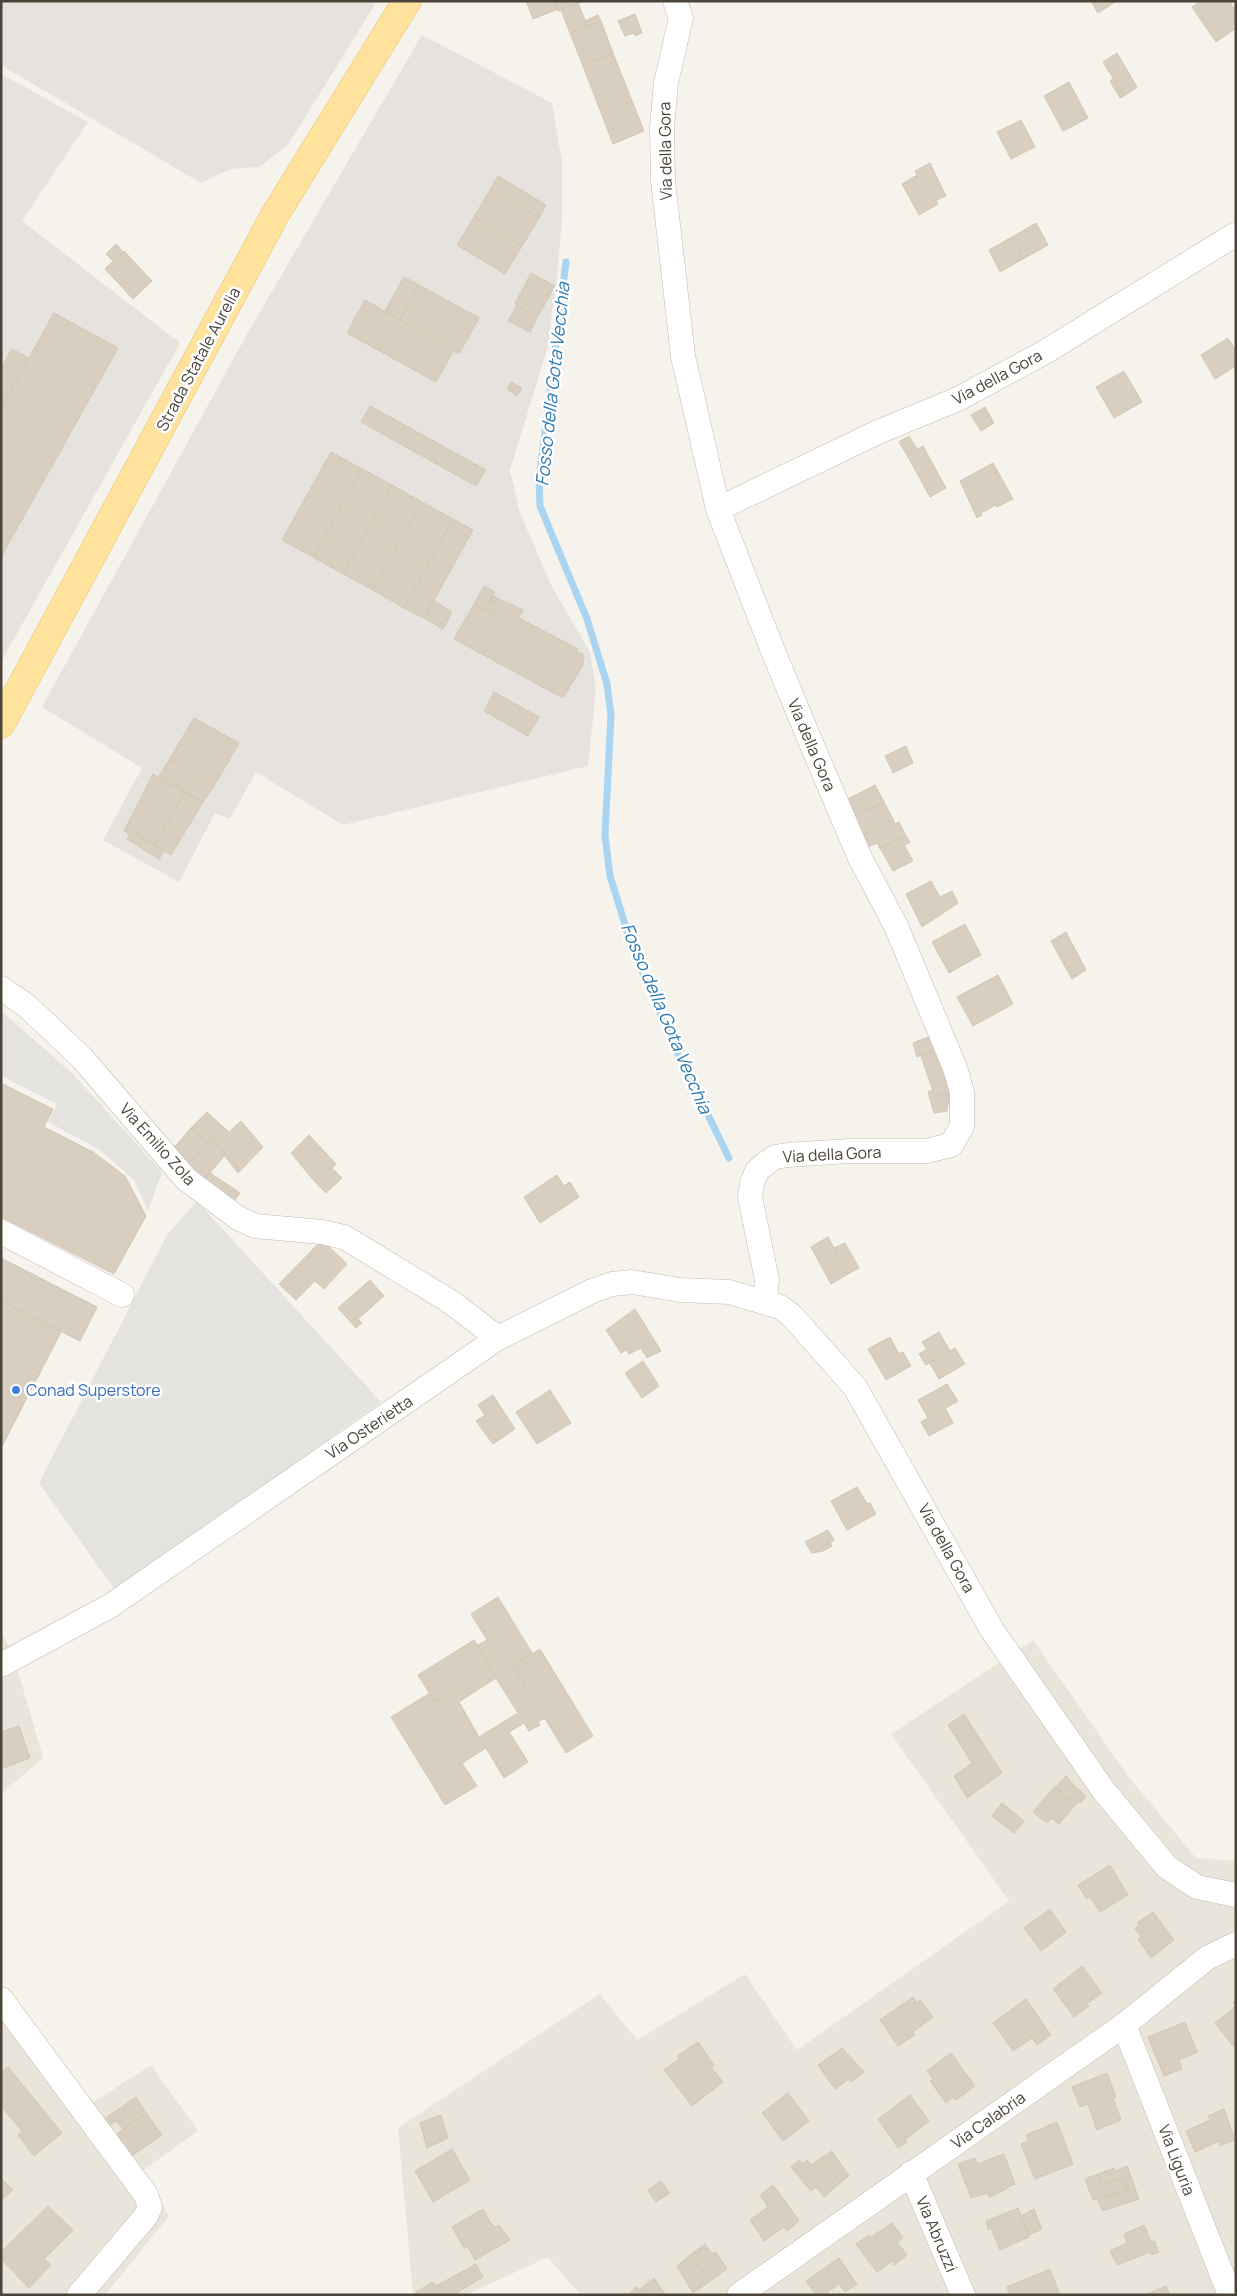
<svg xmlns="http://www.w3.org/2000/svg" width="1237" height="2296" font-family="Manrope,sans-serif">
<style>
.residential{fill:#eae5da}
.industrial{fill:#e6e2dd}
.parking{fill:#e5e3e0}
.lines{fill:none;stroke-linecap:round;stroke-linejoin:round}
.stream{stroke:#a9d4f2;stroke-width:7}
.building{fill:#d8cfc1;stroke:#d3c7b4;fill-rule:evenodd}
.street-casing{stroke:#c2bbae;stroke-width:25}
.primary-casing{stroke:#e6c16a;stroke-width:29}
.street{stroke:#fff;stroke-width:24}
.primary{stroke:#ffe39c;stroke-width:28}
.shop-dot{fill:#3f7fe0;stroke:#fff;stroke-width:2}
.labels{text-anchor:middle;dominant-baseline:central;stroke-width:5;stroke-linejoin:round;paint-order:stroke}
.street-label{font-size:16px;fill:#4b4439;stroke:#fff}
.shop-label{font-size:16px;fill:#366cbe;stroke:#fff;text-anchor:start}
.water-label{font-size:18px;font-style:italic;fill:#2e7ab2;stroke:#fff}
</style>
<rect width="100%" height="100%" fill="#f6f3ec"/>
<g class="residential">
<path d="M1 1634 12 1650 43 1758 1 1794Z"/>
<path d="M1033 1640 1128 1776 1196 1858 1236 1861V2295H580L548 2257 466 2295H413L398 2128 600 1994 637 2040 745 1974 797 2050 1009 1901 891 1734Z"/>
<path d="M1 1984 89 2105 151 2065 198 2131 142 2171 169 2216 105 2295H1Z"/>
</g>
<g class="industrial">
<path d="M1 1H377L288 145 259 167 230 169 201 183 1 65Z"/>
<path d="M422 35 552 103 562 162V216L557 277 547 350 510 470 520 513 551 585 590 652 596 689 588 766 343 825 256 772 230 819 215 813 179 882 103 840 142 768 42 707 251 327Z"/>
<path d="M1 74 88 122 22 221 180 343 1 662Z"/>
</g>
<g class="parking">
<path d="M1 1011 72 1073 162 1172 148 1211 134 1180 100 1150 48 1122 57 1104 1 1076Z"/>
<path d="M197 1201 381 1402 115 1590 39 1483 167 1235Z"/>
</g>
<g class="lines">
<path class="stream" d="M566 262 539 480 540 506 587 619 607 684 611 715 605 835 610 876 632 947 673 1043 729 1158"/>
</g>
<g class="building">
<path d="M526 1H555L558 9 533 19Z"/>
<path d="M555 1H583L558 11Z"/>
<path d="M1091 1H1115V2L1098 13Z"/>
<path d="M1200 1H1229L1236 11V28L1216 42 1192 7Z"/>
<path d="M578 3 588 27 570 33 561 10Z"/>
<path d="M635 14 642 33 635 36 634 33 625 36 618 21Z"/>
<path d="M598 15 601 21 588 27 585 21Z"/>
<path d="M601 21 613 53 583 66 570 33Z"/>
<path d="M613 53 644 131 613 144 583 66Z"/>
<path d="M1117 53 1137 87 1124 96 1103 62Z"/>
<path d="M1113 79 1124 96 1120 98 1110 81Z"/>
<path d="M1069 82 1088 118 1063 131 1044 96Z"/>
<path d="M1021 120 1035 147 1011 159 997 132Z"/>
<path d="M930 163 946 196 936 200 938 204 919 215 902 184 917 175 915 171Z"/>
<path d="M498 176 546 205 539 218 490 190Z"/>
<path d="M490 190 539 218 522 246 474 217Z"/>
<path d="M474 217 522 246 505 274 457 245Z"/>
<path d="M1036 223 1048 245 1023 259 1012 237Z"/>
<path d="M1012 237 1023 259 1000 272 989 250Z"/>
<path d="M116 244 123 252 113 261 106 254Z"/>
<path d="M124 251 152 281 133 299 105 269Z"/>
<path d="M531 273 555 286 537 318 515 304Z"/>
<path d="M404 277 419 285 400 320 385 311Z"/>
<path d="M419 285 479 318 459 354 400 320Z"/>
<path d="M365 300 454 350 436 382 347 333Z"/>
<path d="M517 305 537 318 530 332 508 321Z"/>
<path d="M54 313 118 348 1 557V408Z"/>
<path d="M1228 338 1236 351V366L1215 379 1201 355Z"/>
<path d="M12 349 29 358 1 408V368Z"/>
<path d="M1124 371 1142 402 1114 418 1096 387Z"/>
<path d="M511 382 522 388 517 396 507 389Z"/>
<path d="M370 406 486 470 476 486 361 422Z"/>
<path d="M985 407 994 423 981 431 971 415Z"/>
<path d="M909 436 917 449 907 455 899 442Z"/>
<path d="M923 446 946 488 930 497 907 455Z"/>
<path d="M331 452 362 469 313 557 282 540Z"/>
<path d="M993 463 1013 499 997 507 996 505 981 513 982 515 977 518 960 481Z"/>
<path d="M362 469 392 485 343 574 313 557Z"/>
<path d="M392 485 422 502 373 590 343 574Z"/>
<path d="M422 502 453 519 404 608 373 590Z"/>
<path d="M453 519 473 530 424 618 404 608Z"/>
<path d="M484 586 495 592 484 609 474 604Z"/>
<path d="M493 596 523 610 519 618 578 649 576 652 583 654V665L563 698 454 639 474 604 492 614 498 604 490 600Z"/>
<path d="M490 600 498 604 492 614 484 609Z"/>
<path d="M434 601 452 612 443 629 424 618Z"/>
<path d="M494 692 539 717 528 736 484 711Z"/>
<path d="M194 718 239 743 214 786 169 760Z"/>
<path d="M906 746 913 763 893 773 885 756Z"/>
<path d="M169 760 214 786 203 802 159 776Z"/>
<path d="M153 774 185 792 155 845 132 831 130 835 124 831Z"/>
<path d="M875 785 884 802 852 817 846 800Z"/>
<path d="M185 792 203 802 171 855 155 845Z"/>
<path d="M884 802 893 819 861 836 852 817Z"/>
<path d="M893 819 895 824 899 822 906 836 880 848 877 843 866 848 861 836Z"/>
<path d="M132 831 164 851 159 859 127 839Z"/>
<path d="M906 836 910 842 904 845 913 861 893 871 880 848Z"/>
<path d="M931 881 940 897 952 891 958 903 922 927 906 894Z"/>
<path d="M965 924 981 955 949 973 932 942Z"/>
<path d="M1066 932 1086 970 1072 979 1051 941Z"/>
<path d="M998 975 1013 1004 973 1026 957 997Z"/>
<path d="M929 1037 934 1050 917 1057 913 1043Z"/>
<path d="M934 1050 950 1093 935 1097 921 1056Z"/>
<path d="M1 1083 53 1109 44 1127 93 1152 125 1176 146 1216 114 1274 1 1217Z"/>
<path d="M933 1090 935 1097 950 1093 947 1111 934 1113 928 1092Z"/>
<path d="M207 1112 222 1126 208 1143 191 1128Z"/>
<path d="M241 1121 263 1147 238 1173 224 1155 226 1154 210 1140 222 1126 229 1132Z"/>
<path d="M191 1128 208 1143 184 1169 171 1151Z"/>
<path d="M309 1135 336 1164 315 1182 291 1153Z"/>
<path d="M210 1140 226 1154 201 1183 184 1169Z"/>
<path d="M332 1168 342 1178 326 1193 315 1182Z"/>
<path d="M210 1173 233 1188 224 1201 201 1183Z"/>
<path d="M557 1175 564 1186 570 1182 579 1197 540 1223 524 1197Z"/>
<path d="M233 1188 240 1193 231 1206 224 1201Z"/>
<path d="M828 1237 848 1274 831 1284 811 1247Z"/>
<path d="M322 1240 347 1264 324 1289 315 1281 296 1300 279 1284Z"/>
<path d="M845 1243 859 1268 848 1274 834 1248Z"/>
<path d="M1 1258 97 1307 80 1341 1 1301Z"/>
<path d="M370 1280 384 1296 358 1319 362 1323 356 1328 338 1308Z"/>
<path d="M1 1301 61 1332 1 1448Z"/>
<path d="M635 1309 661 1351 647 1358 641 1348 629 1354 626 1350 621 1353 606 1330Z"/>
<path d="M939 1332 950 1351 926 1365 919 1354 927 1349 922 1342Z"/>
<path d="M890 1337 899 1354 903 1352 911 1366 886 1380 868 1349Z"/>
<path d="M955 1348 965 1364 939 1379 930 1363Z"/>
<path d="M643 1361 659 1386 642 1398 625 1373Z"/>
<path d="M947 1384 958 1401 928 1418 918 1400Z"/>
<path d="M550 1390 571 1423 537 1444 516 1412Z"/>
<path d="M493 1395 515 1429 493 1444 476 1421 485 1415 478 1405Z"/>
<path d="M945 1408 953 1423 929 1436 921 1422Z"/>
<path d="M857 1487 867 1504 870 1503 876 1514 847 1530 831 1501Z"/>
<path d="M828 1530 834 1540 830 1543 832 1546 823 1551 812 1553 805 1542Z"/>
<path d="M498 1597 532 1653 513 1666 545 1718 538 1722 540 1725 529 1731 524 1723 509 1732 528 1762 504 1778 486 1748 462 1763 477 1786 445 1805 391 1717 430 1693 435 1702 491 1667 478 1645 487 1640 471 1614ZM496 1678 518 1713 479 1737 459 1702Z"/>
<path d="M474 1640 491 1667 435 1702 418 1675Z"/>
<path d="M540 1649 593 1736 566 1753 513 1666Z"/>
<path d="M964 1714 1002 1773 982 1787 968 1766 972 1763 948 1725Z"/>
<path d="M19 1726 30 1758 1 1769V1732Z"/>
<path d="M968 1766 982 1787 967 1798 954 1776Z"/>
<path d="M1066 1776 1078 1790 1069 1800 1056 1787Z"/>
<path d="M1055 1786 1069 1800 1079 1789 1086 1797 1080 1803 1078 1802 1059 1824 1052 1818 1047 1823 1033 1812Z"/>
<path d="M1002 1803 1024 1821 1014 1833 992 1816Z"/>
<path d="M1110 1865 1128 1895 1100 1912 1090 1897 1086 1898 1078 1885Z"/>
<path d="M1050 1909 1066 1932 1041 1951 1024 1928Z"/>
<path d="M1153 1912 1174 1940 1151 1958 1138 1939 1141 1936 1135 1929 1139 1925 1138 1922Z"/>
<path d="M1082 1966 1102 1993 1087 2004 1089 2006 1074 2017 1053 1989Z"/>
<path d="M913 1997 917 2003 920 2000 933 2017 913 2032 915 2035 898 2046 880 2020Z"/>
<path d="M1026 1999 1046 2028 1032 2038 1012 2009Z"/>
<path d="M1236 2000V2044L1233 2046 1215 2023 1235 2007 1233 2002Z"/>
<path d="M1012 2009 1032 2038 1013 2051 993 2023Z"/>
<path d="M1185 2022 1197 2052 1179 2060 1182 2069 1164 2076 1148 2037Z"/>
<path d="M1046 2028 1051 2035 1037 2045 1032 2038Z"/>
<path d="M698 2042 714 2065 711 2067 723 2082 692 2106 664 2070 679 2059 677 2056Z"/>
<path d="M842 2048 864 2072 851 2082 849 2079 835 2089 818 2065Z"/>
<path d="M951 2053 975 2086 956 2100 954 2097 946 2103 930 2081 933 2079 927 2071Z"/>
<path d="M8 2067 62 2133 34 2156 18 2135 22 2131 1 2106V2072Z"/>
<path d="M1107 2073 1116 2097 1113 2098 1121 2120 1097 2130 1088 2104 1080 2107 1072 2087Z"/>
<path d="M788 2093 809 2121 783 2141 762 2113Z"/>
<path d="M910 2095 929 2121 905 2140 907 2142 898 2148 878 2119Z"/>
<path d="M136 2097 146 2113 123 2129 116 2121 108 2126 103 2120Z"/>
<path d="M1224 2109 1235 2140 1220 2146 1219 2141 1195 2152 1186 2131 1210 2120 1208 2116Z"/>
<path d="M146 2113 162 2135 130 2157 115 2135Z"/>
<path d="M441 2115 448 2138 427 2148 420 2123Z"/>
<path d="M1057 2122 1073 2164 1035 2179 1021 2144 1028 2141 1026 2135Z"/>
<path d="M452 2149 470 2180 433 2202 415 2171Z"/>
<path d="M832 2151 849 2176 840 2183 821 2158Z"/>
<path d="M1004 2154 1015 2184 1007 2187V2189L989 2197 987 2193 971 2198 958 2164 975 2158 977 2164Z"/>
<path d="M821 2158 840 2183 824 2197 816 2187 811 2191 791 2167 799 2160 807 2168Z"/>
<path d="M807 2160 812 2165 807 2168 802 2164Z"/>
<path d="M1127 2166 1139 2199 1102 2211 1098 2200 1129 2190 1123 2178 1103 2185 1098 2174 1114 2168 1115 2171Z"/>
<path d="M1098 2174 1103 2185 1123 2178 1129 2190 1093 2200 1085 2179Z"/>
<path d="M1 2178 13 2190 1 2201Z"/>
<path d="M661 2181 670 2193 656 2202 648 2190Z"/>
<path d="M773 2185 780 2194 766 2204 760 2195Z"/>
<path d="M780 2194 799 2221 787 2231 784 2227 764 2241 750 2220 768 2207 766 2204Z"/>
<path d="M48 2206 73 2230 44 2259 51 2265 29 2288 1 2259V2252Z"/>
<path d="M1018 2208 1029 2237 1000 2250 991 2228 988 2230 986 2221Z"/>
<path d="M483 2209 490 2222 495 2227 499 2225 510 2240 475 2260 468 2247 464 2248 452 2227Z"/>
<path d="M1034 2209 1042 2229 1029 2235 1021 2216Z"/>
<path d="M892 2223 903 2238 897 2242 907 2255 894 2265 892 2261 877 2272 856 2244 869 2235 871 2237Z"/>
<path d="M1144 2225 1151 2242 1154 2241 1159 2252 1152 2255 1150 2252 1117 2265 1110 2251 1127 2243 1124 2234Z"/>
<path d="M705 2244 712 2254 716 2252 727 2269 709 2282 690 2255Z"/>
<path d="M690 2255 709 2282 693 2293 677 2266Z"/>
<path d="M839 2258 857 2284 845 2292 839 2284 824 2295H816L806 2281Z"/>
<path d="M476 2264 483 2277 453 2295H417L416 2292 433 2282 436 2286Z"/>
<path d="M1050 2269 1060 2295H1010L1007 2287Z"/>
<path d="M654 2278 666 2295H643L639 2290Z"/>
<path d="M1166 2286 1170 2295H1145Z"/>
<path d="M637 2287 643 2295H627Z"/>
</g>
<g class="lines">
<defs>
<g id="street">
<path d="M675 1 681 18 666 83 662 127 663 181 683 356 718 509 771 646 809 738 860 858 896 926 955 1068 962 1092V1126L951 1145 926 1151H849L788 1155 775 1157 765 1164 757 1171 752 1183 750 1197 767 1280 765 1302"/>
<path d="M718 509 878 432 958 399 1045 352 1236 234"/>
<path d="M1 988 27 1006 82 1058 186 1179 238 1218 255 1226 322 1232 344 1237 451 1302 498 1338"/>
<path d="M1 1232 122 1295"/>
<path d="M1 1665 110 1606 498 1338 592 1291 612 1284 632 1282 680 1290 729 1292 780 1307 792 1316 855 1387 992 1630 1104 1791 1167 1867 1197 1887 1236 1895"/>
<path d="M1 1999 146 2195 150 2207 146 2216 79 2295"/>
<path d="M1124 2025 1230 2295"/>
<path d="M911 2173 963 2295"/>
<path d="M739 2295 1124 2025 1207 1958 1236 1944"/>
</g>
<path id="primary" d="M1 724 276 213 407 1"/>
</defs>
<use href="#street" class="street-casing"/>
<use href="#primary" class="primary-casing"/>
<use href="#street" class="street"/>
<use href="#primary" class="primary"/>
</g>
<circle class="shop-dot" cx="16" cy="1390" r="5"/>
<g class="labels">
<g class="street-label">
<text transform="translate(665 151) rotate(-91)">Via della Gora</text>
<text transform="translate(198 359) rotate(-62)">Strada Statale Aurelia</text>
<text transform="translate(997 377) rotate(-28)">Via della Gora</text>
<text transform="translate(812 745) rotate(67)">Via della Gora</text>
<text transform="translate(158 1144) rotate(48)">Via Emilio Zola</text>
<text transform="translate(832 1154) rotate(-3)">Via della Gora</text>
<text transform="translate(369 1427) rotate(-34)">Via Osterietta</text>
<text transform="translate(947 1548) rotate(61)">Via della Gora</text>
<text transform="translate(988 2120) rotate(-35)">Via Calabria</text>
<text transform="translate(1177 2160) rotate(69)">Via Liguria</text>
<text transform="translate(937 2234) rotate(67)">Via Abruzzi</text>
</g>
<g class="shop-label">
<text x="26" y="1390">Conad Superstore</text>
</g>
<g class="water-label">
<text transform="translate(552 384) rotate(-84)">Fosso della Gota Vecchia</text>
<text transform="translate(667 1018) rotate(67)">Fosso della Gota Vecchia</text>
</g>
</g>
<rect width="1237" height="2296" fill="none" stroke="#4b4439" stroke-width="5"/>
</svg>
